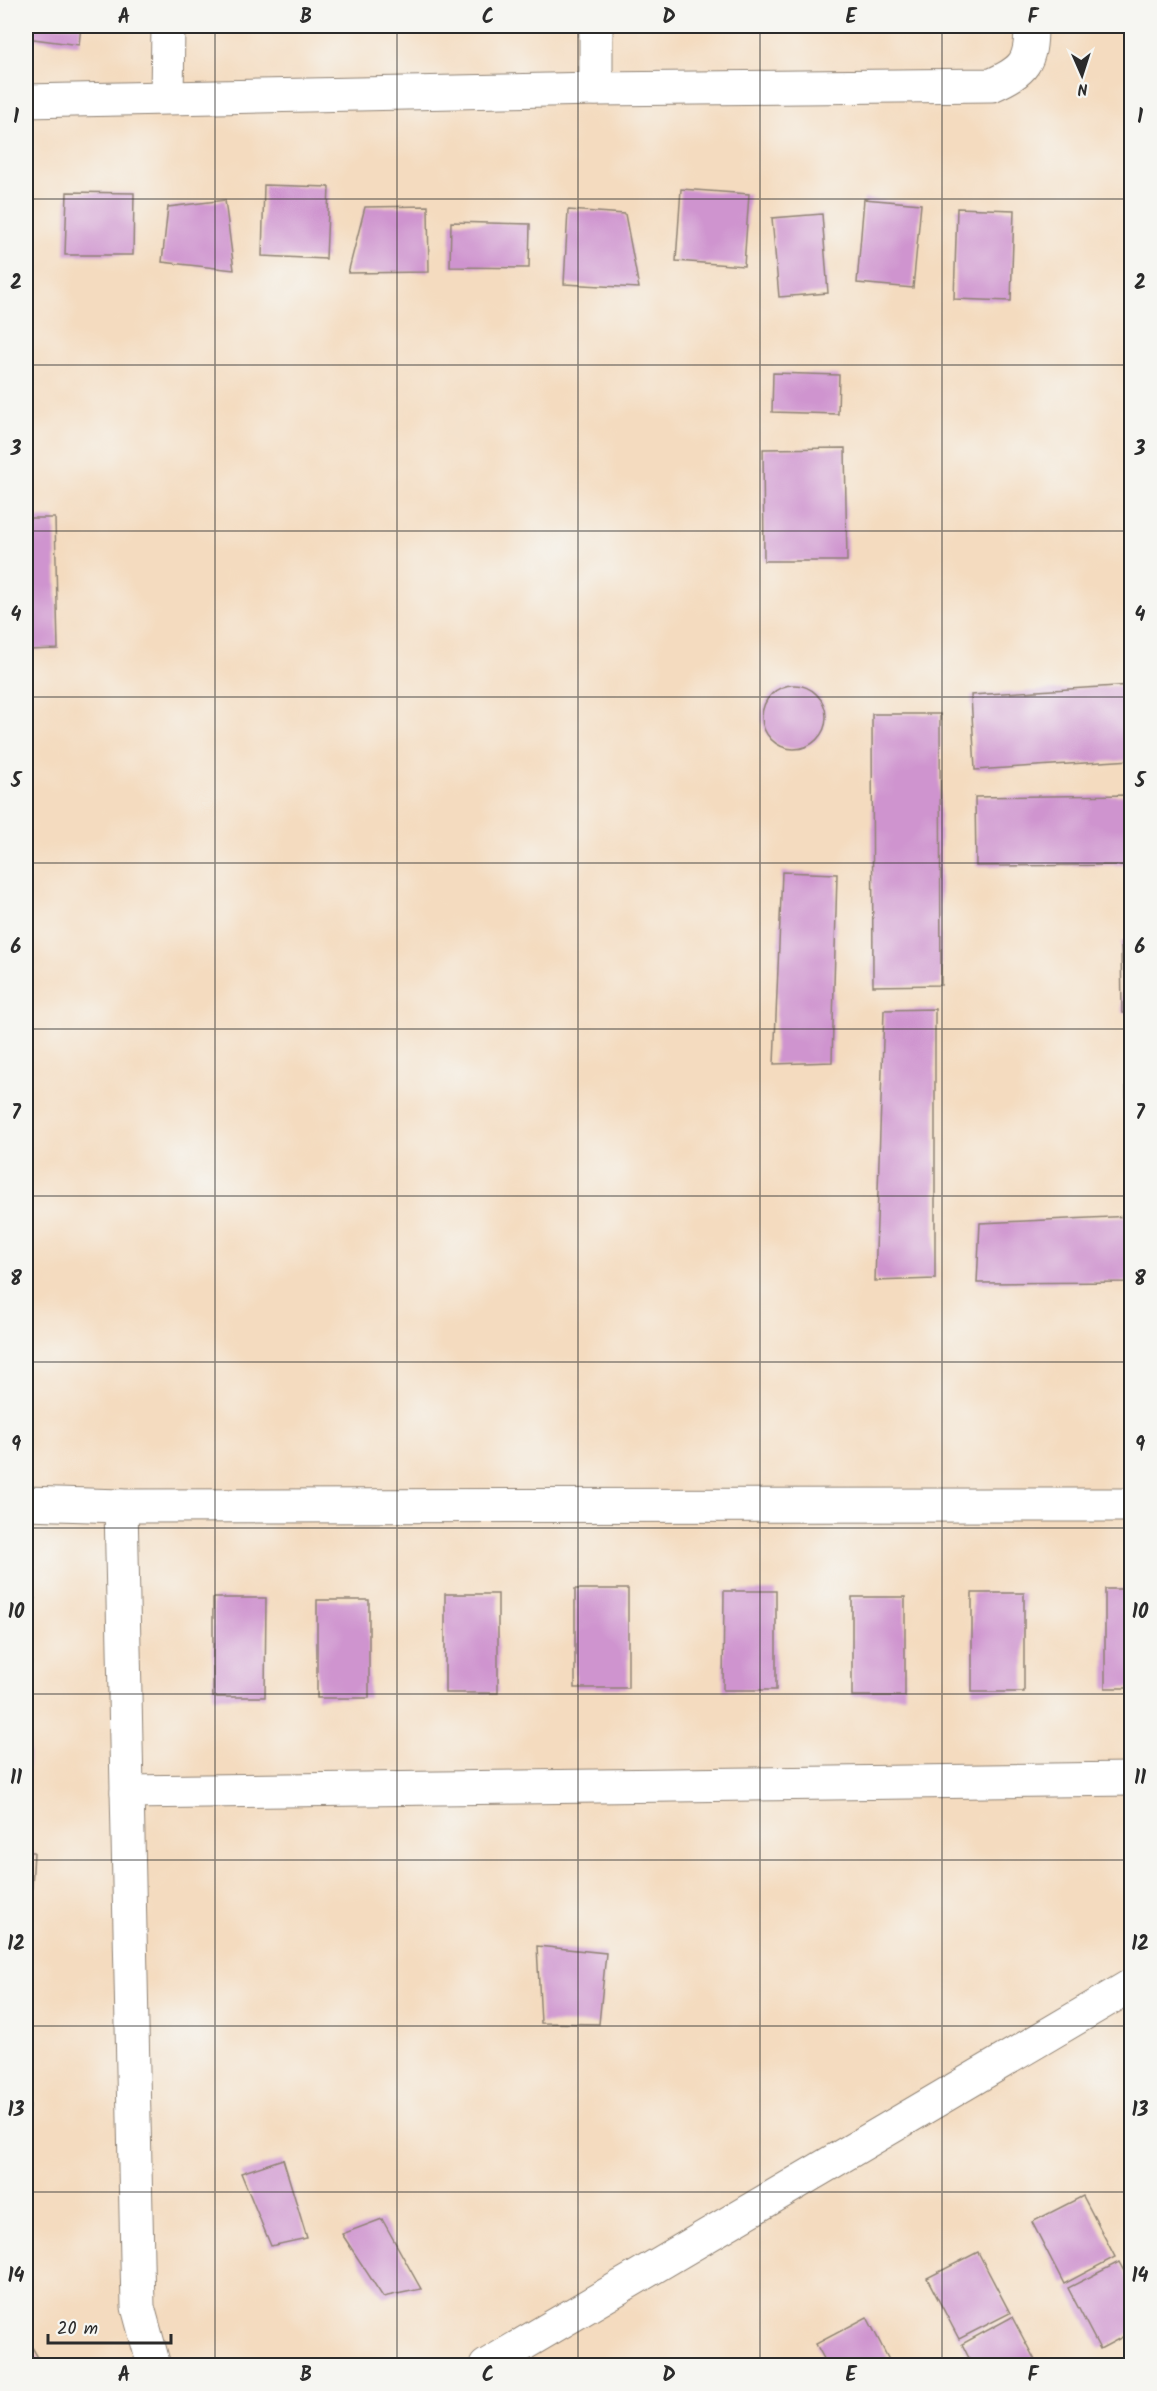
<svg xmlns="http://www.w3.org/2000/svg" width="1157" height="2391" font-family="Kalam,sans-serif">
<style>
.building{fill:#cf94cf}
.lines{fill:none;stroke-linecap:round;stroke-linejoin:round}
.street-casing{stroke:#908375;stroke-width:35}
.street{stroke:#fff;stroke-width:33}
.grid{fill:none;stroke:#2b2b2b;stroke-width:1.5;stroke-opacity:0.55}
.neatline{fill:none;stroke:#2b2b2b;stroke-width:2}
.grid-label{font-size:20px;text-anchor:middle;font-weight:bold;fill:#2b2b2b}
</style>
<rect width="100%" height="100%" fill="#f6f6f2"/>
<filter id="ink" filterUnits="userSpaceOnUse"><feTurbulence type="fractalNoise" baseFrequency=".0167" numOctaves="2"/><feDisplacementMap in="SourceGraphic" scale="12" xChannelSelector="R" yChannelSelector="G"/><feConvolveMatrix kernelMatrix="1 2 1 2 8 2 1 2 1" color-interpolation-filters="sRGB"/></filter>
<filter id="wash" filterUnits="userSpaceOnUse"><feTurbulence type="fractalNoise" baseFrequency=".008" numOctaves="4" result="noise"/><feDisplacementMap in="SourceGraphic" scale="24" xChannelSelector="R" yChannelSelector="G"/><feGaussianBlur stdDeviation="1.35" result="paint"/><feColorMatrix in="noise" values="0 0 0 0 0 0 0 0 0 0 0 0 0 0 0 0 0 1.4 0 .05"/><feComposite in="paint" operator="in"/></filter>
<g filter="url(#wash)">
<rect width="100%" height="100%" fill="#f4dbbf"/>
<g id="blocks">
<g class="building">
<path d="M26 26H81L79 45 26 38Z"/>
<path d="M716 26H776V31L716 29Z"/>
<path d="M851 26H911V31L851 28Z"/>
<path d="M1128 184 1132 185V234L1126 235Z"/>
<path d="M264 185 329 187 326 259 262 256Z"/>
<path d="M681 189 749 194 744 266 676 261Z"/>
<path d="M67 192 134 193 133 255H65Z"/>
<path d="M864 199 921 204 913 288 857 283Z"/>
<path d="M225 200 234 270 162 262 168 207Z"/>
<path d="M428 206 429 272 348 273 365 207Z"/>
<path d="M957 208 1014 210 1011 301 954 299Z"/>
<path d="M568 210 625 214 639 288 564 284Z"/>
<path d="M26 213 31 252 26 253Z"/>
<path d="M822 214 828 293 779 297 772 218Z"/>
<path d="M451 222 530 224 529 268 450 267Z"/>
<path d="M773 373 839 375 838 414 772 412Z"/>
<path d="M845 448 847 561H764L763 449Z"/>
<path d="M26 518H55L58 649 26 650Z"/>
<path d="M1132 685V760L975 770 971 695Z"/>
<circle cx="794" cy="717" r="32"/>
<path d="M872 714H940L941 985 873 986Z"/>
<path d="M1132 795V865L976 866 975 797Z"/>
<path d="M782 872 837 874 832 1062 774 1064Z"/>
<path d="M1121 942H1132V1013H1122Z"/>
<path d="M935 1009V1279L875 1281 884 1010Z"/>
<path d="M1126 1075H1132V1137H1127Z"/>
<path d="M1132 1216V1282L977 1283 980 1223Z"/>
<rect x="575" y="1589" width="53" height="99"/>
<rect x="1105" y="1589" width="27" height="99"/>
<path d="M724 1591H776V1690H723Z"/>
<rect x="972" y="1593" width="52" height="99"/>
<rect x="445" y="1594" width="53" height="99"/>
<rect x="852" y="1597" width="53" height="99"/>
<path d="M213 1598H266L265 1697H213Z"/>
<path d="M26 1599H35L31 1669H26Z"/>
<rect x="317" y="1600" width="52" height="98"/>
<path d="M26 1721H31L27 1787H26Z"/>
<path d="M26 1852H34L30 1922H26Z"/>
<path d="M537 1946 606 1953 599 2024 541 2023Z"/>
<path d="M26 1980H30L27 2036H26Z"/>
<path d="M26 2100 30 2101 27 2151H26Z"/>
<path d="M283 2159 307 2238 271 2246 241 2173Z"/>
<path d="M1083 2196 1115 2257 1064 2284 1032 2222Z"/>
<path d="M382 2219 421 2289 383 2297 342 2234Z"/>
<path d="M978 2252 1010 2313 959 2339 927 2278Z"/>
<path d="M1119 2262 1132 2286V2332L1100 2349 1068 2288Z"/>
<path d="M867 2317 892 2366H828L816 2344Z"/>
<path d="M1012 2317 1038 2366H973L962 2344Z"/>
<path d="M26 2337 43 2366H26Z"/>
</g>
</g>
</g>
<g filter="url(#ink)">
<use href="#blocks" fill-opacity="0" stroke="#908375" stroke-width="1.5"/>
<g class="lines">
<defs>
<g id="street">
<path d="M596 89V26"/>
<path d="M167 97 168 26"/>
<path d="M26 101 596 89 992 85C1025 70 1031 62 1031 26"/>
<path d="M26 1503 121 1506 1132 1505"/>
<path d="M121 1506 138 2307 154 2366"/>
<path d="M127 1792 1132 1779"/>
<path d="M486 2366 1132 1985"/>
</g>
</defs>
<use href="#street" class="street-casing"/>
<use href="#street" class="street"/>
</g>
</g>
<path class="grid" d="M215 26V2366M397 26V2366M578 26V2366M760 26V2366M942 26V2366M26 199H1132M26 365H1132M26 531H1132M26 697H1132M26 863H1132M26 1029H1132M26 1196H1132M26 1362H1132M26 1528H1132M26 1694H1132M26 1860H1132M26 2026H1132M26 2192H1132"/>
<rect width="1157" height="2391" fill="none" stroke="#f6f6f2" stroke-width="66"/>
<g transform="translate(1082 75) rotate(177)" stroke="#f6f6f2" stroke-width="4.5" paint-order="stroke">
<path d="M0-4.5L10 22L0 15L-10 22Z" fill="#2b2b2b"/>
<text y="-9" font-size="16" font-weight="bold" text-anchor="middle" fill="#2b2b2b">N</text>
</g>
<path d="M48 2334v9h123v-9" fill="none" stroke="#2b2b2b" stroke-width="3"/>
<text x="57" y="2334" font-size="18" fill="#2b2b2b" stroke="#f6f6f2" stroke-width="4.5" paint-order="stroke">20 m</text>
<rect x="33" y="33" width="1091" height="2325" class="neatline"/>
<g class="grid-label">
<text x="124" y="23">A</text>
<text x="306" y="23">B</text>
<text x="488" y="23">C</text>
<text x="669" y="23">D</text>
<text x="851" y="23">E</text>
<text x="1033" y="23">F</text>
<text x="16" y="123">1</text>
<text x="1140" y="123">1</text>
<text x="16" y="289">2</text>
<text x="1140" y="289">2</text>
<text x="16" y="455">3</text>
<text x="1140" y="455">3</text>
<text x="16" y="621">4</text>
<text x="1140" y="621">4</text>
<text x="16" y="787">5</text>
<text x="1140" y="787">5</text>
<text x="16" y="953">6</text>
<text x="1140" y="953">6</text>
<text x="16" y="1119">7</text>
<text x="1140" y="1119">7</text>
<text x="16" y="1285">8</text>
<text x="1140" y="1285">8</text>
<text x="16" y="1451">9</text>
<text x="1140" y="1451">9</text>
<text x="16" y="1618">10</text>
<text x="1140" y="1618">10</text>
<text x="16" y="1784">11</text>
<text x="1140" y="1784">11</text>
<text x="16" y="1950">12</text>
<text x="1140" y="1950">12</text>
<text x="16" y="2116">13</text>
<text x="1140" y="2116">13</text>
<text x="16" y="2282">14</text>
<text x="1140" y="2282">14</text>
<text x="124" y="2381">A</text>
<text x="306" y="2381">B</text>
<text x="488" y="2381">C</text>
<text x="669" y="2381">D</text>
<text x="851" y="2381">E</text>
<text x="1033" y="2381">F</text>
</g>
</svg>
